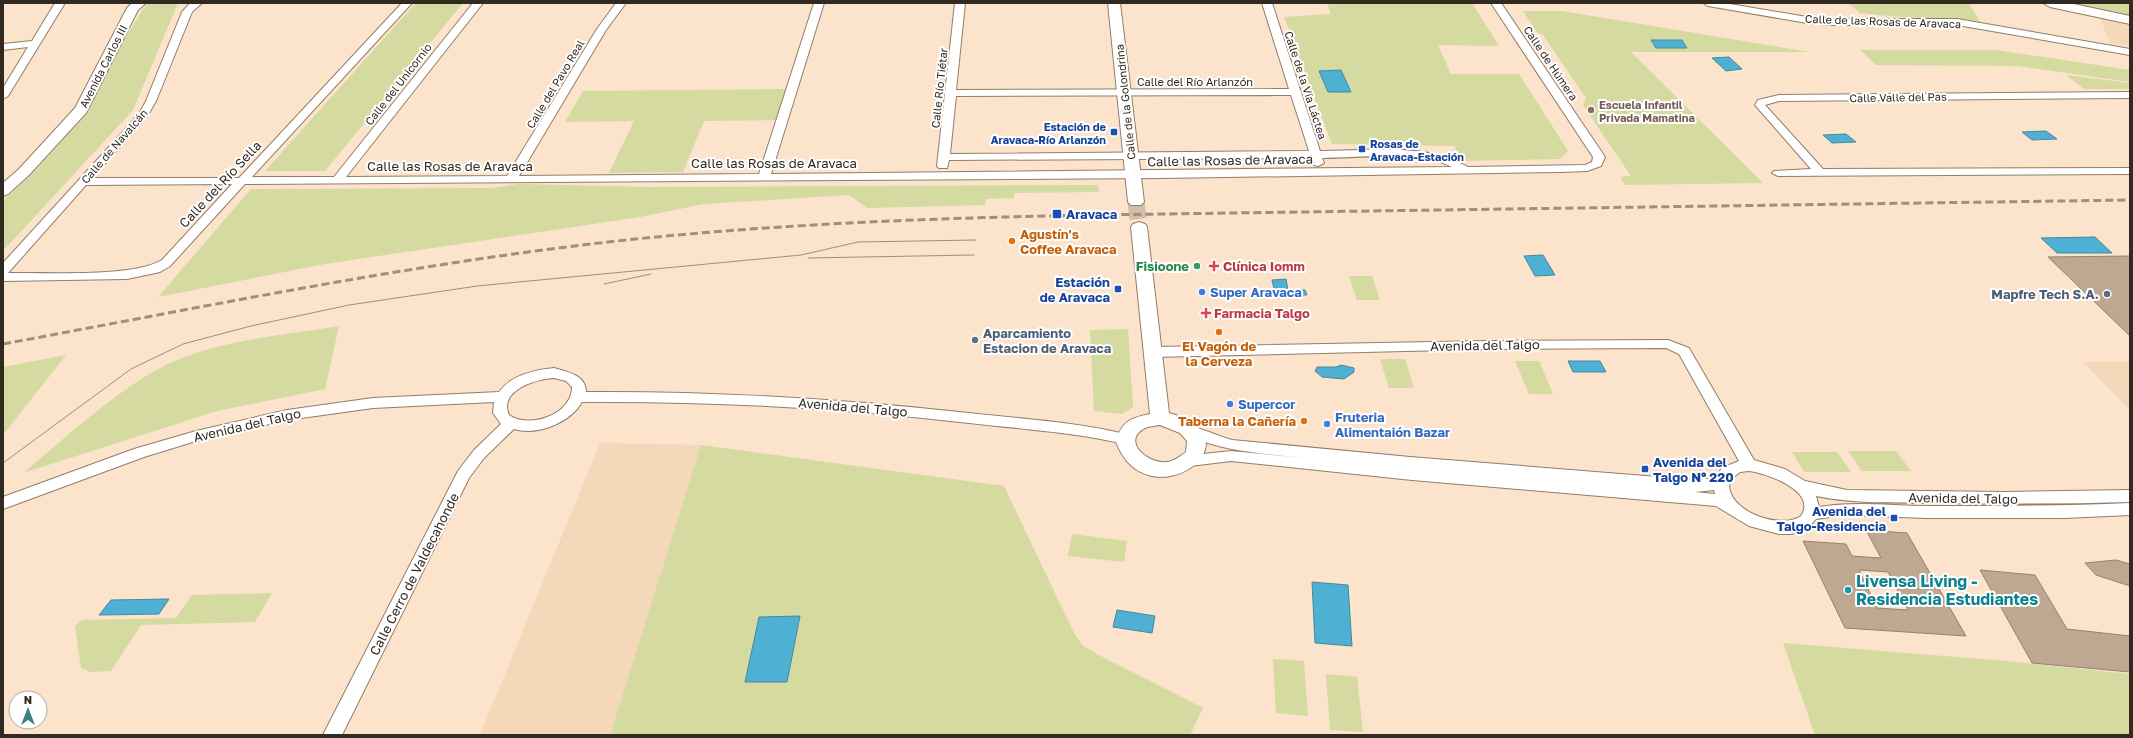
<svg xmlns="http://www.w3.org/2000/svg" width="2133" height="738" font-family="'Golos Text',sans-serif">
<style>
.built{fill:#f5d7ba}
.green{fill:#d4daa0}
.water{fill:#4eb1d4;stroke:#46889e}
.building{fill:#bfa892;stroke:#98826d;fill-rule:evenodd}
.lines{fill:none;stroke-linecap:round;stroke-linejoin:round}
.tertiary-tunnel{stroke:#d3beaa;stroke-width:17;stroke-dasharray:17 8;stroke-linecap:butt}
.minor-casing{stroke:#937d68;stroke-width:2}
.tertiary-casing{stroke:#937d68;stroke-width:2}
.secondary-casing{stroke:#937d68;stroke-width:2}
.minor{fill:#fff;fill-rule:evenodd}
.tertiary{fill:#fff;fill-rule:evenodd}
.secondary{fill:#fff;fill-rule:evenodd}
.tram{stroke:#a08f7e;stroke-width:1}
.rail{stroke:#a08f7e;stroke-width:3;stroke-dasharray:8 4;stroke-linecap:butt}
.education-dot{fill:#8d6e63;stroke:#fff;stroke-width:1.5}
.transit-dot{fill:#1a4fb4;stroke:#fff;stroke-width:1.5}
.food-dot{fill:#e8710a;stroke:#fff;stroke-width:1.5}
.leisure-dot{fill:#2e9e5b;stroke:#fff;stroke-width:1.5}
.health-dot{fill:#e0444e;stroke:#fff;stroke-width:1.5}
.shop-dot{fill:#3f7fe0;stroke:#fff;stroke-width:1.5}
.service-dot{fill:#5c6f8a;stroke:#fff;stroke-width:1.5}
.culture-dot{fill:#0f9aa8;stroke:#fff;stroke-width:1.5}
.labels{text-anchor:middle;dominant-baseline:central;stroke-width:4;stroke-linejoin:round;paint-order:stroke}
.far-street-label{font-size:11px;fill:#322920;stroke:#fff}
.far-education-label{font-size:11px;font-weight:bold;fill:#785e54;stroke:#fff;text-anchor:start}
.far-transit-label{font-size:11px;font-weight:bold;fill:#164399;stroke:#fff;text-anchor:end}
.street-label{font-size:13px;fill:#322920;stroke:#fff}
.transit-label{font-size:13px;font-weight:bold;fill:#164399;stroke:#fff;text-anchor:start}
.food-label{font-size:13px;font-weight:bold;fill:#c56008;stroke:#fff;text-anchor:start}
.leisure-label{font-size:13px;font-weight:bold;fill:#27864d;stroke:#fff;text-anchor:end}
.health-label{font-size:13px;font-weight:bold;fill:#be3a42;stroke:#fff;text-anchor:start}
.shop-label{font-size:13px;font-weight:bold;fill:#366cbe;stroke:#fff;text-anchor:start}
.service-label{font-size:13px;font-weight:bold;fill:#4e5e75;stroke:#fff;text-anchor:end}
.near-culture-label{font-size:16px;font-weight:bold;fill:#0d838f;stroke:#fff;text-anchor:start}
</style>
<rect width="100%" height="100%" fill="#fbe3cc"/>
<g class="built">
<path d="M2100 18 2130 24V46L2110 43Z"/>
<path d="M2083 362H2130V410L2091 370Z"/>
<path d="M600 443 701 445 610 735H480Z"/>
</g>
<g class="green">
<path d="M149 3H178L133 110 3 251V201L32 174 85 116 108 67 143 9Z"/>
<path d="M416 3H463L325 171H265Z"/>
<path d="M1327 3H1472L1499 46 1438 45 1451 74H1519L1568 151 1560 159 1461 161 1454 146 1332 144 1284 17 1331 14Z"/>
<path d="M1848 3H1969L1980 22 1946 18H1917L1877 15 1860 13Z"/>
<path d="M2071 3H2130V16L2124 14Z"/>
<path d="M1523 11H1562L1810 52H1631L1763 183 1625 185 1620 177 1631 176 1583 105 1586 98 1543 35 1537 32Z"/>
<path d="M1860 50H1996L2130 70V82L2017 66 1876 65Z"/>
<path d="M2066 75 2130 83V89H2084Z"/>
<path d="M788 89 778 120 704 121 683 172 609 173 634 121 565 122 583 91Z"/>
<path d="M518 184 648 187 1098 185 1099 192 1014 193V198L986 199 985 205 867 208 849 195 704 204 640 217 325 264 158 297 251 189 491 188Z"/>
<path d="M1349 276H1372L1380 300H1357Z"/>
<path d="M339 326 325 389 217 411 23 473C68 436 117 389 168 364 219 340 284 335 339 326Z"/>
<path d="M1128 329 1133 407 1122 414 1094 411 1090 330Z"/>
<path d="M66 355 3 435V367Z"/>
<path d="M1380 359H1405L1414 388H1389Z"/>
<path d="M1515 361H1539L1553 394H1529Z"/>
<path d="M701 445 1004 486 1073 631 1082 645 1097 654 1203 708 1190 735H610Z"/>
<path d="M1848 451H1896L1911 471H1862Z"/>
<path d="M1792 452H1837L1851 472H1804Z"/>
<path d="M1072 534 1127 541 1124 562 1068 556Z"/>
<path d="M272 593 255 622 141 625 111 671 90 672 81 668 75 626 82 620 176 618 192 595Z"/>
<path d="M1783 643 2006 661 2130 674V735H1815Z"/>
<path d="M1273 659 1304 661 1308 716 1276 713Z"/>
<path d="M1326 674 1357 677 1363 732 1330 730Z"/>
</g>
<g class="water">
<path d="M1651 40H1682L1687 48H1656Z"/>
<path d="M1729 57 1742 69 1726 71 1712 58Z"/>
<path d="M1341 70 1351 92H1328L1319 71Z"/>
<path d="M2046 131 2057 139 2032 140 2022 132Z"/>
<path d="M1846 134 1856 142 1832 143 1823 135Z"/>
<path d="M2095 237 2112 253H2057L2041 238Z"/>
<path d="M1543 255 1555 275 1535 276 1524 256Z"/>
<path d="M1286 279 1288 290H1305L1307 295H1303V297L1276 298 1272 280Z"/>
<path d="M1568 361H1600L1606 372H1573Z"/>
<path d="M1341 365 1354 368V372L1344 379 1322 377 1315 371 1317 367H1336Z"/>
<path d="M1312 582 1348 585 1352 646 1315 643Z"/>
<path d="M169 599 159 614 99 615 111 600Z"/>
<path d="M1117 610 1155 616 1152 633 1113 627Z"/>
<path d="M800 616 787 682H745L759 617Z"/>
</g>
<g class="building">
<path d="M2130 256V336L2048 257Z"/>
<path d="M1866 530 1907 533 1966 636 1845 628 1803 541 1846 544 1852 556 1881 558ZM1859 570 1888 572 1908 610 1877 608Z"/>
<path d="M2116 560 2130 564V586L2096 575 2085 563Z"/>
<path d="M1980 570 2035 575 2067 629 2130 636V672L2032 663Z"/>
</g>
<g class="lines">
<path class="tertiary-tunnel" d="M1136 202 1139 227"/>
<defs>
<g id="minor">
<path d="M55 3H65L8 96 3 99V88L28 47 3 50V44L32 41Z"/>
<path d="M190 3H202L192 12 156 101 148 115 92 178H239L402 3H412L252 177H334L473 3H483L346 177 507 176 597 29 616 3H626L606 30 519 176 759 174 814 3H824L771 174 1452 167C1421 150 1358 158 1322 158L1324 163 1318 166 1314 165 1311 158 949 160 947 168H939L937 166 955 3H965L956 90 1289 89 1262 3H1272L1320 151C1369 151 1424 142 1468 167L1585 165 1592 162 1593 157 1491 3H1501L1605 157 1601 166 1587 171 1561 172 1162 178 245 184 170 266 160 272 127 279 3 281V263L139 114 146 101 182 12ZM1291 95 1309 151 950 154 956 96ZM232 184 162 260C131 278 46 272 8 273L86 185Z"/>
<path d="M1703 3H1724L1807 17 1831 19H1957L2130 49V55L1957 25H1831L1807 23 1708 6Z"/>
<path d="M2130 92V98L1779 101 1765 105 1823 169 2130 168V174L1778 176 1772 173 1774 171 1811 169 1755 105 1758 100 1779 95Z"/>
<path d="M1668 340 1689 348 1754 460 1785 469 1805 481 1847 490 2005 492 2130 490V502C2064 504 1998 504 1932 503 1893 502 1854 504 1816 496L1819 507C1856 501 1892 506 1929 506 1996 506 2063 506 2130 503V515L2065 518H1927L1843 515 1816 519 1805 530 1791 534H1779L1749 526 1716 506 1412 480 1231 461 1190 466 1185 464 1182 460 1185 456 1231 451 1303 458C1260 453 1226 452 1186 435L1184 431 1186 427C1195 425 1220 437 1232 440L1410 457 1695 480 1715 478 1722 468 1739 461 1679 354 1666 348 1490 349 1153 357 1148 355 1146 352 1148 349 1153 347 1490 341ZM1749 471C1766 473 1818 491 1801 516 1779 531 1722 509 1730 480L1740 472ZM1714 490 1715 494 1695 492Z"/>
<path d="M554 368C568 372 586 375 586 392 714 391 842 399 969 413 1022 419 1074 422 1125 434L1130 435 1132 439 1130 443 1125 444C1074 432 1021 429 969 423 841 408 712 401 582 402 570 423 537 436 514 429L484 458 469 478 342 735H323L458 471 474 450 501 424 493 413 494 402 373 408 287 420 196 441 144 457 3 509V497L134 449 196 431 287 410 373 398 499 392C511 375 534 370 554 368ZM554 378 566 381 572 387C572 415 529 429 509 415 498 390 537 379 554 378Z"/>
</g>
<g id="tertiary">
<path d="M132 3H146L138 10 86 113 29 175 8 194 3 196V183L19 169 75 108 127 8Z"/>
<path d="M1108 3H1120L1144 202 1141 205H1131L1128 202Z"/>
<path d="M1139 222 1145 224 1147 227 1169 413C1265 439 1147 524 1116 442 1121 422 1130 418 1150 414L1131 227 1133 224ZM1160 425 1180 433 1187 441 1186 452C1180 456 1175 461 1167 462 1149 465 1120 441 1145 428 1149 426 1155 426 1160 425Z"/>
</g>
<path id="secondary" d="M2043 3H2069L2130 16V24L2050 7Z"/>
</defs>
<use href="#minor" class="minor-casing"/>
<use href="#tertiary" class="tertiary-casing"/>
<use href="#secondary" class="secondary-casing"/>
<use href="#minor" class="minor"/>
<use href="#tertiary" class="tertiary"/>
<use href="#secondary" class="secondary"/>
<g class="tram">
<path d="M808 258 974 255"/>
<path d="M604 284 651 274"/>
<path d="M3 463 131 369 183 344 251 326 349 305 477 286 801 255 858 242 976 240"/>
</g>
<path class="rail" d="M3 344C204 307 405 265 608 242 770 224 932 218 1094 215L2130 200"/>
</g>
<circle class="education-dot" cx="1591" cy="110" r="4"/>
<g class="transit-dot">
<rect x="1110" y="128" width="8" height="8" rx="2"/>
<rect x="1358" y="145" width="8" height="8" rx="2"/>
<rect x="1052" y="209" width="10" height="10" rx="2"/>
<rect x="1114" y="285" width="8" height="8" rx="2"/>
<rect x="1641" y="465" width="8" height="8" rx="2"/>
<rect x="1890" y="514" width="8" height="8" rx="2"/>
</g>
<g class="food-dot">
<circle cx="1012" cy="241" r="4"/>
<circle cx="1219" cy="332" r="4"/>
<circle cx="1304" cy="421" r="4"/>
</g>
<circle class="leisure-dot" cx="1197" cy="266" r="4"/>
<g class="health-dot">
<path d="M1212 260h4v4h4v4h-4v4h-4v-4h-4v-4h4z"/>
<path d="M1204 307h4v4h4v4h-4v4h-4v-4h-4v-4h4z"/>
</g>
<g class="shop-dot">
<circle cx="1202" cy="292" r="4"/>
<circle cx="1230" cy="404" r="4"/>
<circle cx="1327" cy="424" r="4"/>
</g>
<g class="service-dot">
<circle cx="2107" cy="294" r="4"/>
<circle cx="975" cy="340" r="4"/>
</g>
<circle class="culture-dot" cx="1848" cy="590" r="4"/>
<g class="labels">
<g class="far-street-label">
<text transform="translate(1883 21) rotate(2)">Calle de las Rosas de Aravaca</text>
<text transform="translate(1551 63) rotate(56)">Calle de Húmera</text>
<text transform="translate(103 66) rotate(-63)">Avenida Carlos III</text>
<text x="1195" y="81">Calle del Río Arlanzón</text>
<text transform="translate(398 84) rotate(-52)">Calle del Unicornio</text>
<text transform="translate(555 84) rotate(-59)">Calle del Pavo Real</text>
<text transform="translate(1306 85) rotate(72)">Calle de la Vía Láctea</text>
<text transform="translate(939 88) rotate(-84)">Calle Río Tiétar</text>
<text transform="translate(1898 97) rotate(-1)">Calle Valle del Pas</text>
<text transform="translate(1125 102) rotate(-96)">Calle de la Golondrina</text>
<text transform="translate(114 146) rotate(-49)">Calle de Navalcán</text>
</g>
<g class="far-education-label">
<text x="1599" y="104">Escuela Infantil<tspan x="1599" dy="13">Privada Mamatina</tspan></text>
</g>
<g class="far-transit-label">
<text x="1106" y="126">Estación de<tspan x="1106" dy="13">Aravaca-Río Arlanzón</tspan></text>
<text x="1370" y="143" text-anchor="start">Rosas de<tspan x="1370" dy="13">Aravaca-Estación</tspan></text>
</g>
<g class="street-label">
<text transform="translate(1230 160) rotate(-1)">Calle las Rosas de Aravaca</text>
<text x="774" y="163">Calle las Rosas de Aravaca</text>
<text x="450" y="166">Calle las Rosas de Aravaca</text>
<text transform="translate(220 184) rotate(-47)">Calle del Río Sella</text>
<text transform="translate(1485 345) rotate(-1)">Avenida del Talgo</text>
<text transform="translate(853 407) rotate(5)">Avenida del Talgo</text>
<text transform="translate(247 425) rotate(-13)">Avenida del Talgo</text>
<text transform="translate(1963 498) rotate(1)">Avenida del Talgo</text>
<text transform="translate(414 574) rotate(-63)">Calle Cerro de Valdecahonde</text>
</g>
<g class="transit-label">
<text x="1066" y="214">Aravaca</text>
<text x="1110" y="282" text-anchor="end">Estación<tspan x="1110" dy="15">de Aravaca</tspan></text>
<text x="1653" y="462">Avenida del<tspan x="1653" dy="15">Talgo Nº 220</tspan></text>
<text x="1886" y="511" text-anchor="end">Avenida del<tspan x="1886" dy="15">Talgo-Residencia</tspan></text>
</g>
<g class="food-label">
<text x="1020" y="234">Agustín's<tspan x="1020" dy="15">Coffee Aravaca</tspan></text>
<text x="1219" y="346" text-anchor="middle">El Vagón de<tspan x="1219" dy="15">la Cerveza</tspan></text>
<text x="1296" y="421" text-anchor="end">Taberna la Cañería</text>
</g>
<g class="leisure-label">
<text x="1189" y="266">Fisioone</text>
</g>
<g class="health-label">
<text x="1223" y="266">Clínica Iomm</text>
<text x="1214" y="313">Farmacia Talgo</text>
</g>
<g class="shop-label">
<text x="1210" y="292">Super Aravaca</text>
<text x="1238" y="404">Supercor</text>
<text x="1335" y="417">Fruteria<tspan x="1335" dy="15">Alimentaión Bazar</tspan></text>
</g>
<g class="service-label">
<text x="2099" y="294">Mapfre Tech S.A.</text>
<text x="983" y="333" text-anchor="start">Aparcamiento<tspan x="983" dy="15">Estacion de Aravaca</tspan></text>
</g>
<g class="near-culture-label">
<text x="1856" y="581">Livensa Living -<tspan x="1856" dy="18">Residencia Estudiantes</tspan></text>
</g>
</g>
<rect width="2133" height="738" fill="none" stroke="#322920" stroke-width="8"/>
<g transform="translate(28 710)"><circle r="19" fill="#ffffff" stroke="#ada9a6"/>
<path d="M0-3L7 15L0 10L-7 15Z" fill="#3b8179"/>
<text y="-6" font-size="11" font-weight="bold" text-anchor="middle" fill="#322920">N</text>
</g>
</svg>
